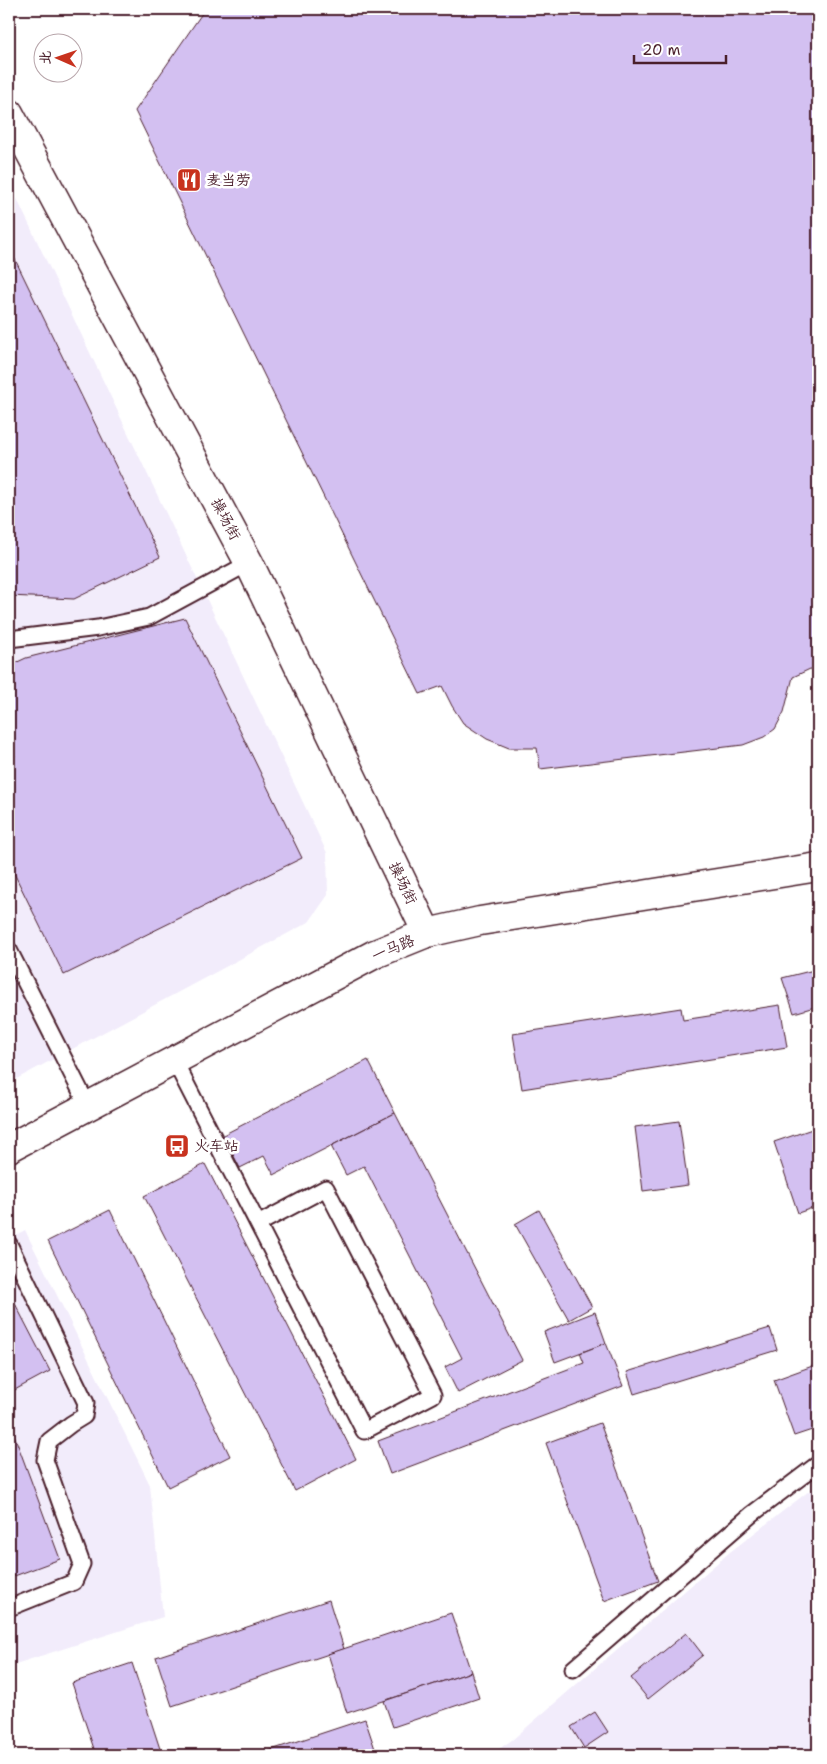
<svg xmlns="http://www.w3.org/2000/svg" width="827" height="1764" font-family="'Shantell Sans','LXGW WenKai TC',sans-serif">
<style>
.built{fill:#f2ecfb}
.building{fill:#d3c0f1;stroke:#4a1f2b}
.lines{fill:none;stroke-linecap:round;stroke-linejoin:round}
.service-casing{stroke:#4a1f2b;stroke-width:19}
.tertiary-casing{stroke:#4a1f2b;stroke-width:31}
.service{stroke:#fff;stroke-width:15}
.tertiary{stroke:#fff;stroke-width:28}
.labels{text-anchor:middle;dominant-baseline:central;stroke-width:5;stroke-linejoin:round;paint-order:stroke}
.poi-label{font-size:15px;fill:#4a1f2b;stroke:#fff;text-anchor:start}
.street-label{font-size:15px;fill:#4a1f2b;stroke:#fff}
</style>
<rect width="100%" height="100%" fill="#fff"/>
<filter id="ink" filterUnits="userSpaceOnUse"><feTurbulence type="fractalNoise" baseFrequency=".02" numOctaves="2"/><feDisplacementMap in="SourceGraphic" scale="10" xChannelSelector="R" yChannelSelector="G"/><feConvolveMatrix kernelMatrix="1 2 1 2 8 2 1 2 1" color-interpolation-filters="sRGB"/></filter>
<g filter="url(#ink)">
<g class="built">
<path d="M9 182 327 853 328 895 309 922 9 1083Z"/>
<path d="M25 1230 150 1485 163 1617 9 1666V1239Z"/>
<path d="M818 1484V1755H490L512 1740 730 1552Z"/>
</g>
<g class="building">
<path d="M205 9H744L818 15V670L810 669 793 677 784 712 775 729 764 737 743 745 540 769 537 748H509L487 739 463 723 452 706 442 686 420 694 135 111Z"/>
<path d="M9 247 160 557 74 599 9 596Z"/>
<path d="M185 618 302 858 64 975 9 863V759L15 756 9 743V666L26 658Z"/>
<path d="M818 969V1006L794 1013 782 978Z"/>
<path d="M780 1005 787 1047 522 1089 513 1034 681 1008 683 1020Z"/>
<path d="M368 1060 395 1113 274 1175 264 1156 240 1168 223 1135Z"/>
<path d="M395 1113 522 1360 458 1393 445 1367 462 1358 364 1166 346 1175 331 1146Z"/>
<path d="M679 1121 688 1185 643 1191 635 1127Z"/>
<path d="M818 1127V1206L798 1213 774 1142Z"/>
<path d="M205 1164 356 1459 295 1491 144 1196Z"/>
<path d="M110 1210 230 1456 168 1487 48 1241Z"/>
<path d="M539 1210 592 1307 569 1320 515 1224Z"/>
<path d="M9 1292 50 1371 9 1393Z"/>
<path d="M595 1312 606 1343 555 1362 544 1332Z"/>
<path d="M770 1328 777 1350 634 1394 627 1372Z"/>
<path d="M606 1343 623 1386 390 1474 378 1441 584 1363 580 1353Z"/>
<path d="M818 1364V1428L794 1436 774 1380Z"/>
<path d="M9 1421 60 1559 9 1578Z"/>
<path d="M600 1423 658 1581 604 1601 546 1443Z"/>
<path d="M329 1600 344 1649 172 1706 156 1657Z"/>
<path d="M451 1613 471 1672 347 1713 328 1654Z"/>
<path d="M686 1633 703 1655 648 1699 631 1678Z"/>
<path d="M132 1663 162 1755H96L72 1683Z"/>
<path d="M471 1672 479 1698 393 1727 384 1701Z"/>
<path d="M595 1712 608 1732 584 1748 571 1727Z"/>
<path d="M365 1719 377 1755H256Z"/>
</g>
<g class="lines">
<defs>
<g id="service">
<path d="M9 639 98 628 149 617 249 563"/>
<path d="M9 950 88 1106"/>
<path d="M174 1060 364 1431 433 1395 326 1188 258 1224"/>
<path d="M9 1244 86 1403 84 1416 71 1424 49 1441 45 1460 82 1564 74 1582 9 1608"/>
<path d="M573 1669 752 1514 818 1464"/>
</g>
<g id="tertiary">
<path d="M9 113 249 563 427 933"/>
<path d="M9 1148 375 954 427 933 480 921 818 867"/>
</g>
</defs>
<use href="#service" class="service-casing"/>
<use href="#tertiary" class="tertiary-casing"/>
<use href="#service" class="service"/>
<use href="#tertiary" class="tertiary"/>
</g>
</g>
<defs>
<symbol id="restaurant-square" viewBox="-11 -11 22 22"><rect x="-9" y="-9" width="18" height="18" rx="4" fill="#c8321e" stroke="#fff"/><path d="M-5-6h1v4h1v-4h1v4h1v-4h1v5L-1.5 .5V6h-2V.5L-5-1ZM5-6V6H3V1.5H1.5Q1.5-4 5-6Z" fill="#fff"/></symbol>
<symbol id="bus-square" viewBox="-11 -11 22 22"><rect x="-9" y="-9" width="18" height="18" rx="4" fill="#c8321e" stroke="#fff"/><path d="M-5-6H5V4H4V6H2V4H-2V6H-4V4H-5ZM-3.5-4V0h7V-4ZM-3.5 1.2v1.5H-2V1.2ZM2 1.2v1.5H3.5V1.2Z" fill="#fff"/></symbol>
</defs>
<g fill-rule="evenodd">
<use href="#restaurant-square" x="175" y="166" width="28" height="28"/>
<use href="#bus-square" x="163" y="1132" width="28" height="28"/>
</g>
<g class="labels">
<g class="poi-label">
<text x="206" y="180">麦当劳</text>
<text x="194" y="1146">火车站</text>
</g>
<g class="street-label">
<text transform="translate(226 519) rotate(62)">操场街</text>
<text transform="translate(403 883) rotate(64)">操场街</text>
<text transform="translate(393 948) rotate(-23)">一马路</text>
</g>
</g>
<rect width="827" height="1764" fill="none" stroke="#fff" stroke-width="30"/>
<rect x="15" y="15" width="797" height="1734" fill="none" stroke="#4a1f2b" stroke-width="2" filter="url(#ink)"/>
<g transform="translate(58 58) rotate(272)"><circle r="24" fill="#ffffff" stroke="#b7a5aa"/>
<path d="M0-4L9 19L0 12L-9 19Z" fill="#c8321e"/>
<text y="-8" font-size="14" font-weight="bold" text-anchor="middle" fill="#4a1f2b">北</text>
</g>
<path d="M634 55v8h92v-8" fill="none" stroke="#4a1f2b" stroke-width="2.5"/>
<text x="642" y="55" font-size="15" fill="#4a1f2b" stroke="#ffffff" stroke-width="4" paint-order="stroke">20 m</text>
</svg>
